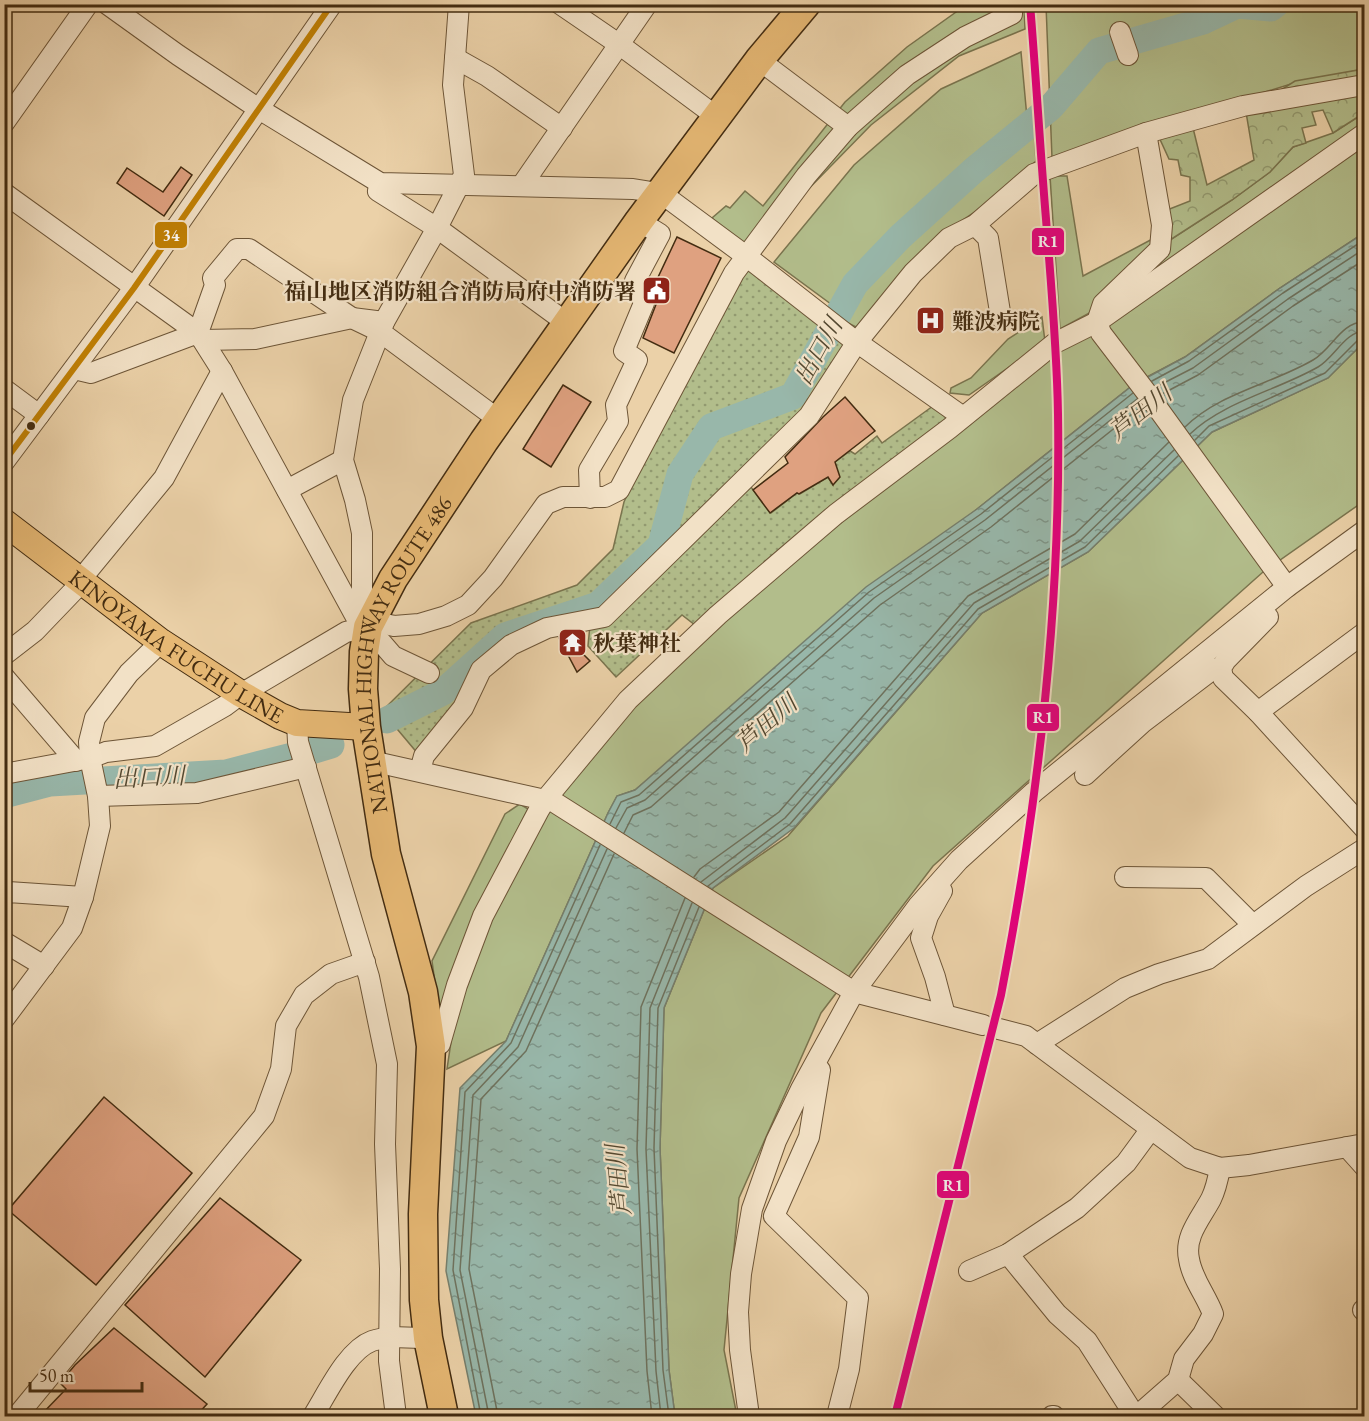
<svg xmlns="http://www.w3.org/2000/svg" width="1369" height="1421" font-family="'EB Garamond','Noto Serif JP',serif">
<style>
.grass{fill:#b2bd8b;stroke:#7a744e;stroke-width:1.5}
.forest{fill:url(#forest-crowns);stroke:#7a744e;stroke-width:1.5}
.park{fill:url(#park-dots);stroke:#7a744e;stroke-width:1.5}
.water{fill:url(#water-ripples);stroke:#767f6d;stroke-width:1.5}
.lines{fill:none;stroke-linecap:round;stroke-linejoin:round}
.shore{stroke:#6e725e;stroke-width:1.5}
.river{stroke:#98b7aa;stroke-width:27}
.building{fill:#dfa180;stroke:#432c11;stroke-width:1.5}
.minor-casing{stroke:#6d5537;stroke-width:22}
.major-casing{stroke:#432c11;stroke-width:28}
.highway-casing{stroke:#432c11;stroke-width:31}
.minor{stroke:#f2e1c6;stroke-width:20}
.major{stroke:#e6b874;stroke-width:26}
.highway{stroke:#e6b874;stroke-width:28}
.bus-1-casing{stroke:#f2e1c6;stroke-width:10}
.bus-1{stroke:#c18105;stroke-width:6}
.rail-1-casing{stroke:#f2e1c6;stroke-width:12}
.rail-1{stroke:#e5007d;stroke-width:8}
.bus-dot{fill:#432c11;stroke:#f2e1c6;stroke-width:2}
.labels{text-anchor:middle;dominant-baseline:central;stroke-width:4.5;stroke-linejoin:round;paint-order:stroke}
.poi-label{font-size:22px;font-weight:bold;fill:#432c11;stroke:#f2e1c6;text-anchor:start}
.street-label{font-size:22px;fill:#432c11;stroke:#f2e1c6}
.water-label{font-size:24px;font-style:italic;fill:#544830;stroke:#f2e1c6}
.line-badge{stroke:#f2e1c6;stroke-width:2}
.badge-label{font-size:16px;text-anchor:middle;font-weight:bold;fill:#fff}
</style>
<defs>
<pattern id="forest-crowns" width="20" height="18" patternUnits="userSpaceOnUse" patternTransform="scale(1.5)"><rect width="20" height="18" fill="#b2bd8b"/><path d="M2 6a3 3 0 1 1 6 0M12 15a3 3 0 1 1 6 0" fill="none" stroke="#929a70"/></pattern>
<pattern id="park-dots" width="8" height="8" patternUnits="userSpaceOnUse" patternTransform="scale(1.5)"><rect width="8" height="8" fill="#b2bd8b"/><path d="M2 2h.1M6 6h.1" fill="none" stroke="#929a70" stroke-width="1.8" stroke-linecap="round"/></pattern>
<pattern id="water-ripples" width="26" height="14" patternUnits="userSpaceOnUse" patternTransform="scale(1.5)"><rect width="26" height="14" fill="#98b7aa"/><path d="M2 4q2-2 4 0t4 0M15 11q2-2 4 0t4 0" fill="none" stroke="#7e9589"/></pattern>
</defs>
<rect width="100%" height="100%" fill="#ebd1a8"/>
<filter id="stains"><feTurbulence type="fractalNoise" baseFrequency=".00333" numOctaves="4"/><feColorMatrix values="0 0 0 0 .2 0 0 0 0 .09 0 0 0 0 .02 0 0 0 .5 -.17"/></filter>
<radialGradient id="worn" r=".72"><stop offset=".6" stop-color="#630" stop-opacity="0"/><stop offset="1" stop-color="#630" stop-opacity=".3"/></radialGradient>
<g class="grass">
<path d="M966 5H1024L1025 29 959 56 871 125 786 212 744 246 712 218 726 206 730 208 745 191 763 206 845 102 907 47Z"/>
<path d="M1046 5H1364V69L1291 84 1052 158Z"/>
<path d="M1021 52 1027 118 890 234 835 307 774 262 854 165 941 89Z"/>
<path d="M1364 113V125L1117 299 1170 240 1232 200 1270 172 1293 147 1333 133Z"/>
<path d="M1034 129 1036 161 975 212 949 229 858 328 842 320 863 284 917 230Z"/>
<path d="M1364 142V233L1280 288 1185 357 1147 377 1108 328 1110 319Z"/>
<path d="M1050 176H1067L1083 276 1158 236 1095 310 1060 329Z"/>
<path d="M1042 317 1045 342 969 395 950 393 951 388 971 378 1008 339Z"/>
<path d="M1095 333 1133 385 977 509 635 790 617 796 608 813 506 1041 447 1069 455 1015 485 925 562 787 630 709 739 605 1050 354Z"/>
<path d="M1364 342V501L1263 572 933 866 821 1013 739 1198 724 1350 737 1416H675L669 1370 660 1148 664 1008 713 888 788 836 982 613 1088 552 1212 432 1328 378Z"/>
<path d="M520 804 528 809 495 874 440 1018 432 961 505 814Z"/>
</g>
<path class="forest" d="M1364 69V113L1333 133 1323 110 1312 112 1316 125 1302 128 1306 143 1293 147 1270 172 1232 200 1170 240 1167 210 1190 201V177L1181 175 1178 160 1169 159 1158 135 1193 128 1207 185 1254 160 1246 112 1295 81Z"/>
<g class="park">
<path d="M750 266 847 347 808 408 602 612 511 639 419 755 382 711 471 623 577 585 613 549 624 502 654 432 743 271Z"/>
<path d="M933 406 946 410 947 419 695 625 682 615 616 677 588 646 590 625 605 621 751 487 771 513 797 493 800 494 828 477 833 485 835 462 850 451 855 454 877 436 882 443Z"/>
</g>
<path class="water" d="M1364 233V342L1328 378 1212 432 1088 552 982 613 794 828 713 888 664 1008 660 1148 669 1370 675 1416H476L446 1271 460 1088 506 1041 608 813 617 796 635 790 866 587 977 509 1133 385 1185 357 1280 288Z"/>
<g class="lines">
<g class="shore">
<path d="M1152 381 1189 361 1283 293 1364 240"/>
<path d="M1156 387 1193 368 1288 299 1364 249"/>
<path d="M1162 394 1198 375 1293 306 1364 260"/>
<path d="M1185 427C1219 393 1272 384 1313 360 1332 349 1341 322 1364 322"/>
<path d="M1190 434C1223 402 1278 390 1318 367 1334 358 1345 332 1364 331"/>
<path d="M1195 440 1209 426 1325 373 1358 340 1364 338"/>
<path d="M610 824 621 802 639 795 869 592 981 514 1133 393"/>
<path d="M616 828 627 808 645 800 874 598 985 520 1137 399"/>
<path d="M624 833 633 815 651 807 880 605 991 527 1142 406"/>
<path d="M694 877 700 869 779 812 968 596 1075 534 1169 442"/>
<path d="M701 882 785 818 974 603 1080 541 1174 450"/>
<path d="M708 886 790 824 978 609 1085 547 1178 456"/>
<path d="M481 1416 453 1270 465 1092 511 1043 600 845"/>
<path d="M489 1416 460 1270 473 1095 518 1047 607 849"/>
<path d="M498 1416 469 1269 481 1099 526 1051 614 854"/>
<path d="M652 1416 647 1371 637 1149 641 1007 685 898"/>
<path d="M661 1416 656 1371 646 1149 650 1008 692 903"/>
<path d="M669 1416 663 1370 654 1148 658 1008 699 907"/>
</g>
<g class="river">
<path d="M387 720 443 692 505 636 598 605 661 545 680 474 711 427 793 396 855 284 900 237 974 170 1051 107 1099 51 1203 21 1237 5 1271 8 1276 4"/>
<path d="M311 751 331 745"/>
<path d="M4 795 50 783 226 773 292 756"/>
</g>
</g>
<g class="building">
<path d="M181 167 192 175 164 216 117 183 127 168 163 192Z"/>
<path d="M677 237 721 258 674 353 643 338 660 294 652 290Z"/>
<path d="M563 385 591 402 551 467 523 449Z"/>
<path d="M845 397 875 431 835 462 840 477 833 485 828 477 799 494 797 493 770 513 753 490 788 463 785 457 823 417Z"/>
<path d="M583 633 582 653 590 661 577 672 559 638Z"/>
<path d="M104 1097 192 1173 96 1285 8 1210Z"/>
<path d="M220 1198 301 1260 205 1377 125 1305Z"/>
<path d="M114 1328 207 1404 196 1416H40L66 1389 60 1383 75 1365Z"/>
</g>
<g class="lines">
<defs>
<g id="minor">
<path d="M107 4 178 55 259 109 380 183 633 189 658 193 669 199 746 256 851 338 963 417"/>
<path d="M560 4 620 45 717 117"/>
<path d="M1120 32 1128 55"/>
<path d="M455 58 487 76 562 128"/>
<path d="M759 60 848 127"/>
<path d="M4 123 88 4"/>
<path d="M1146 133 1162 225 1160 249 1103 304 1097 322 1101 333 1146 392 1287 587"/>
<path d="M380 183 378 191 437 228 567 323"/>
<path d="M522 185 647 4"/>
<path d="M4 193 198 333 222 371 357 619 368 627 393 656 429 673"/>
<path d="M975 225 988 238 1001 318"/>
<path d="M203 340 255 339 352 318 384 322 437 228 464 175 453 85 459 4"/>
<path d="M74 369 91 373 198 333 215 285 213 278 237 249H249L352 318 379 331 499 420"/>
<path d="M4 389 39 415"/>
<path d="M4 462 134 288 332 4"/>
<path d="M287 490 343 460"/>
<path d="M590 498 589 470 618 421 616 405 637 360 624 351 644 303 635 281 660 234 639 221"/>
<path d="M1268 617 1226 660 1221 668 1223 678 1258 712 1364 828"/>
<path d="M368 624 362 603V533L355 500 343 460 353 400 384 322"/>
<path d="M4 655 35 631 82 582 86 573 164 478 222 371"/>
<path d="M4 677 76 761"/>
<path d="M1258 712 1364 633"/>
<path d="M297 723 298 742 369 977 387 1064 385 1144 390 1269 389 1361 396 1416"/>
<path d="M371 761 554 802 854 992 983 1025"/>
<path d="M420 771 424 756 463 708 481 670 511 645 547 628 604 617 809 416 857 342 913 273 949 238 975 225 1034 174 1146 133 1243 106 1364 85"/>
<path d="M4 774 90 758 106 752 155 746 225 706 241 694 346 632 381 623 394 626 419 624 446 616 468 605 493 578 546 504 563 497H605L619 490 734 273 806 176 848 127 907 75 965 37 1012 14V4"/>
<path d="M1085 775 1142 723 1213 669 1221 668"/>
<path d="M98 796 197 793 306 767"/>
<path d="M1125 877 1206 878 1253 925"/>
<path d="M942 891 928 916 921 938 935 977 945 1015"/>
<path d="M4 896 8 892 83 897"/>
<path d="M4 942 44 966"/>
<path d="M4 1019 72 928 83 897 100 826 98 796 90 758 89 742 95 718 129 673 161 642"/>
<path d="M999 1029 1026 1036 1190 1158 1220 1168 1249 1165 1364 1144"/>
<path d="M1037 1044 1125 988 1159 974 1208 959 1306 886 1364 849"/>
<path d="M431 1046 440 1044 457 985 483 916 539 810 545 800 628 700 718 615 836 514 950 428 1055 343 1097 322 1364 134"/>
<path d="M815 1065 820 1070 809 1137 774 1216 858 1298 849 1369 837 1416"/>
<path d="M1347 1147 1364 1166"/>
<path d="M1008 1254 1057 1314 1087 1341 1135 1416"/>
<path d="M969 1271 1008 1254 1077 1208 1126 1163 1151 1129"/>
<path d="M1363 1310H1364"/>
<path d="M1178 1380 1215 1416"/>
<path d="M17 1416 264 1116 281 1069 286 1026 304 995 331 974 365 962"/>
<path d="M313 1416C327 1394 347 1350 372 1341 389 1335 410 1338 428 1338"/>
<path d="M749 1416 740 1350 738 1312 741 1274 752 1209 776 1141 801 1089 854 992 918 906 959 860 1034 792 1287 587 1364 531"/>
<path d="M1052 1416H1054"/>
<path d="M1137 1416 1178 1380 1184 1359 1203 1334 1213 1314C1206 1295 1192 1279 1189 1259 1184 1236 1201 1218 1211 1199 1216 1189 1218 1179 1220 1168"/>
</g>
<g id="major">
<path id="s1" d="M4 522 161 642 241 694 280 716 297 723 366 727"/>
</g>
<g id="highway">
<path id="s2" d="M444 1416 428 1338 424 1300 423 1214 431 1046 423 992 386 854 366 727 363 689 364 652 368 627 393 579 484 441 639 221 759 60 806 4"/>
</g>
</defs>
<use href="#minor" class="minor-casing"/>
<use href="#major" class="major-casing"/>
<use href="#highway" class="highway-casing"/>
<use href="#minor" class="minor"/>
<use href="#major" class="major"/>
<use href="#highway" class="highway"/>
<defs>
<path id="bus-1" d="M4 462 134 288 332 4"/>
</defs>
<use href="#bus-1" class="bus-1-casing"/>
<use href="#bus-1" class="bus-1"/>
<defs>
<path id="rail-1" d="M895 1416 1001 995C1038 804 1061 609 1058 414 1057 349 1051 284 1046 219 1040 148 1036 76 1030 4"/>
</defs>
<use href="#rail-1" class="rail-1-casing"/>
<use href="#rail-1" class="rail-1"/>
</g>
<defs>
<symbol id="civic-square" viewBox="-11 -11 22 22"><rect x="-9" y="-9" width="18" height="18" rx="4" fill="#8f2418" stroke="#f2e1c6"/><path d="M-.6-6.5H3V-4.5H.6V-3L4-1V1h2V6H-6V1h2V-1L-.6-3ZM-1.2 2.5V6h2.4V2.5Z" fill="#fff"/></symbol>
<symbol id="hospital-square" viewBox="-11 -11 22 22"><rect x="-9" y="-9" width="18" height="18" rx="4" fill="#8f2418" stroke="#f2e1c6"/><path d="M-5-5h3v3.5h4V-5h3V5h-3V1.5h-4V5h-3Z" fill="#fff"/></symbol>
<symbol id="temple-square" viewBox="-11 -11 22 22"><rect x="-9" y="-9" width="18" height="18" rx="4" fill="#8f2418" stroke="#f2e1c6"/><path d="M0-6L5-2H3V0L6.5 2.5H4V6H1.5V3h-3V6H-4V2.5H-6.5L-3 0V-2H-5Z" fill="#fff"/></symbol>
</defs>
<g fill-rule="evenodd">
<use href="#civic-square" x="640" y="274" width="33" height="33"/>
<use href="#hospital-square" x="914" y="304" width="33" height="33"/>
<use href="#temple-square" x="556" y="626" width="33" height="33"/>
</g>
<circle class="bus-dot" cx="31" cy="426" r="5"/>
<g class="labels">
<g class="poi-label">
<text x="636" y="291" text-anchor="end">福山地区消防組合消防局府中消防署</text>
<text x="952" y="321">難波病院</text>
<text x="593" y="643">秋葉神社</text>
</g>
<g class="street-label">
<text stroke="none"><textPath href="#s1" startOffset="213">KINOYAMA FUCHU LINE</textPath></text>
<text stroke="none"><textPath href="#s2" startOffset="780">NATIONAL HIGHWAY ROUTE 486</textPath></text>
</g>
<g class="water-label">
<text transform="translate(818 351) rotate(-61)">出口川</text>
<text transform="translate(1140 412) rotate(-38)">芦田川</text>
<text transform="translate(766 723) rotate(-41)">芦田川</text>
<text transform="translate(149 777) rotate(-3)">出口川</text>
<text transform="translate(618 1180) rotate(-96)">芦田川</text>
</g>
</g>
<g class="line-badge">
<rect x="154" y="221" width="34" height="28" rx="6" fill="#c18105"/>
<rect x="1031" y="227" width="34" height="29" rx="6" fill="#e5007d"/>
<rect x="1026" y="703" width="34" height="29" rx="6" fill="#e5007d"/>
<rect x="936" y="1170" width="34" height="29" rx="6" fill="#e5007d"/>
</g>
<g class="badge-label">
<text x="171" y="241">34</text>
<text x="1048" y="247">R1</text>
<text x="1043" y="723">R1</text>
<text x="953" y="1191">R1</text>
</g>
<rect width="1369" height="1421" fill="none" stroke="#ebd1a8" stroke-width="24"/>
<rect x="6" y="6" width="1357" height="1409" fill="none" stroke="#432c11" stroke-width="3"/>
<rect x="12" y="12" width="1345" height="1397" fill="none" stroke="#432c11" stroke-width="1.5"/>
<path d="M30 1382v9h112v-9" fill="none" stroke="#432c11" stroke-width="3"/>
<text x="39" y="1382" font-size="18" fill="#432c11" stroke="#f2e1c6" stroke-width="4.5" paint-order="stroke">50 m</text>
<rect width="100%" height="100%" filter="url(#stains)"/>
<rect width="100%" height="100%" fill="url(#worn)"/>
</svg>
